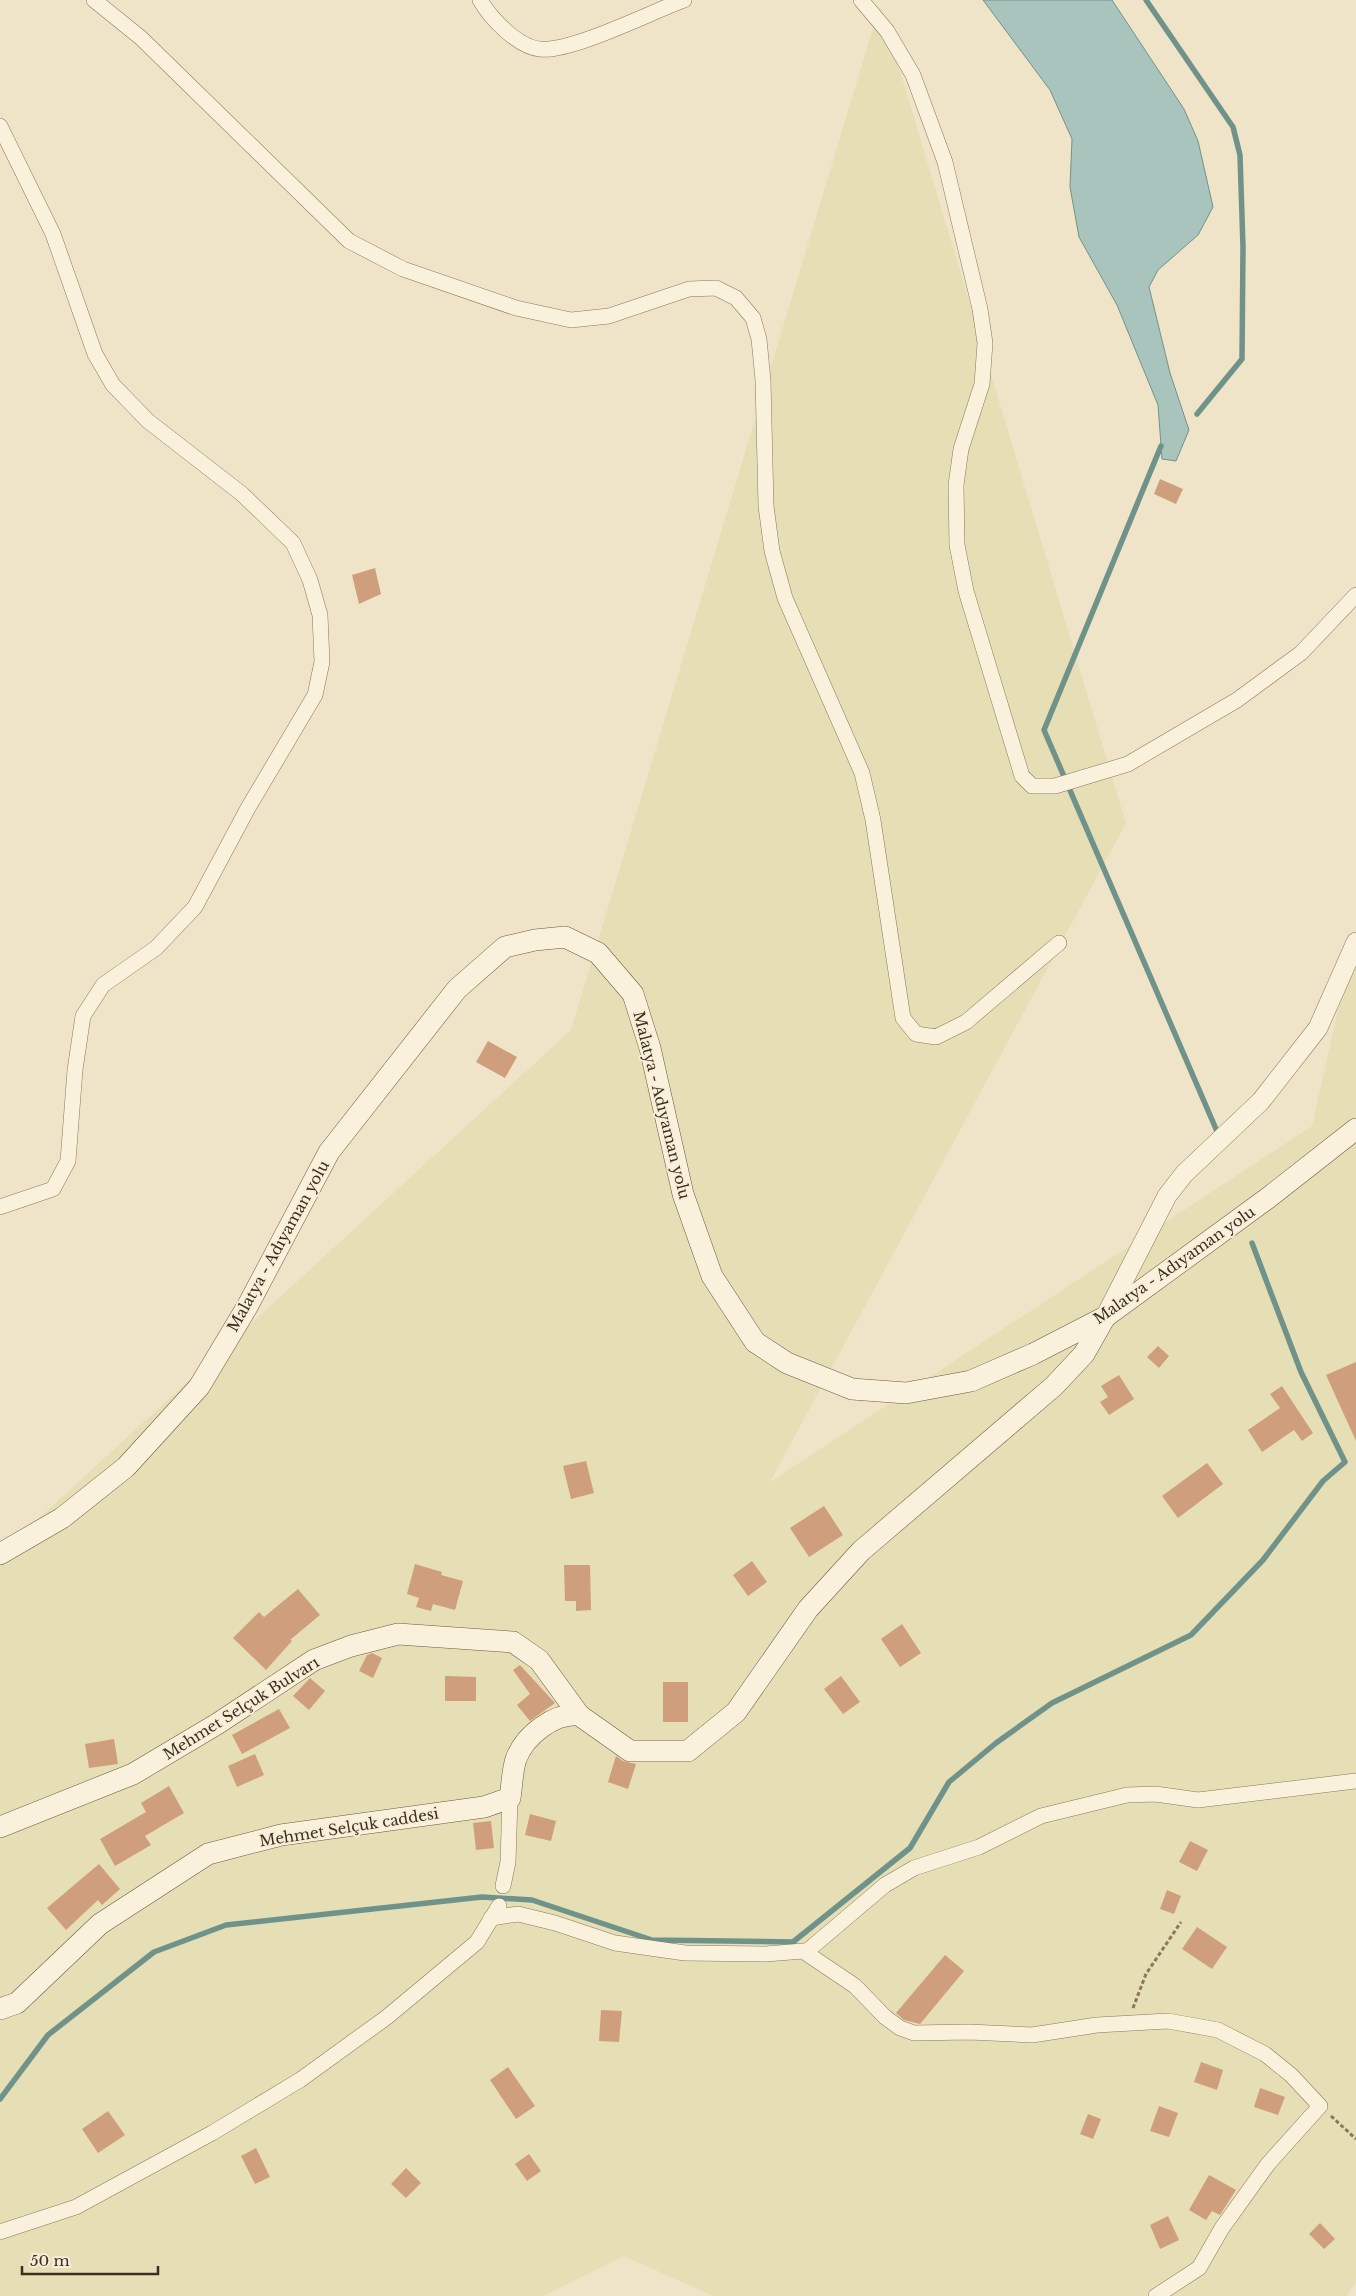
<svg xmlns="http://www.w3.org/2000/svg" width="1356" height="2296" font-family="'Libre Baskerville',serif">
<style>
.farmland{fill:#e6deb5}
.water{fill:#a9c4bc;stroke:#6f938a}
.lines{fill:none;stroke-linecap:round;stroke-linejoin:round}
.stream{stroke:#6f938a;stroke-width:5.5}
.building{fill:#cf9f7d}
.minor-casing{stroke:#8d765c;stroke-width:16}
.tertiary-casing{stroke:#8d765c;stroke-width:20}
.secondary-casing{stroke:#6f573f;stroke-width:22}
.path{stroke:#8d765c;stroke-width:3;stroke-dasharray:4 2.5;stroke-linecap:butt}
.minor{stroke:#faf1dc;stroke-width:15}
.tertiary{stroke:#faf1dc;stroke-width:19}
.secondary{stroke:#faf1dc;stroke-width:21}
.labels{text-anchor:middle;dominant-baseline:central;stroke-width:4;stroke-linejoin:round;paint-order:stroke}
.street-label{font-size:15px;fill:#3d2e20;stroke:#f7eed8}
</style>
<rect width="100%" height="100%" fill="#f0e4c8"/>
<path class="farmland" d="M880 5 1126 823 770 1482 1312 1126 1356 930V2282L1346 2296H713L624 2256 543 2296H0V1554L571 1030Z"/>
<path class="water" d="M983 0H1112L1184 109 1198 141 1213 207 1198 235 1158 270 1149 287 1170 373 1189 430 1176 461 1162 459 1158 405 1117 305 1079 237 1070 187 1072 139 1050 90Z"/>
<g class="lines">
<g class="stream">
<path d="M1146 0 1233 127 1240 155 1243 247 1242 359 1197 414"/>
<path d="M1161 446 1044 730 1219 1136"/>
<path d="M0 2099 48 2035 154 1952 226 1925 482 1897 532 1900 652 1940 793 1942 910 1848 949 1782 996 1743 1052 1703 1191 1635 1263 1560 1323 1481 1345 1462 1301 1372 1252 1243"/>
</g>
</g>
<g class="building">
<path d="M1160 479 1183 489 1176 504 1154 494Z"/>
<path d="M375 568 381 594 359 604 352 575Z"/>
<path d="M488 1041 517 1057 505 1078 476 1062Z"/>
<path d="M1158 1346 1169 1356 1159 1368 1147 1357Z"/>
<path d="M1356 1362V1441L1326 1375Z"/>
<path d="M1119 1375 1134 1399 1109 1415 1100 1402 1108 1397 1101 1386Z"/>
<path d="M1282 1386 1313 1433 1302 1441 1294 1430 1262 1452 1248 1430 1280 1408 1270 1394Z"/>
<path d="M586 1461 594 1493 571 1499 563 1466Z"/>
<path d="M1207 1463 1223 1484 1178 1518 1162 1496Z"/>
<path d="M824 1506 843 1535 809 1557 790 1528Z"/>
<path d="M752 1561 767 1582 748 1596 733 1575Z"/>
<path d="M415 1564 442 1572 441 1575 463 1581 455 1610 433 1604 431 1611 416 1607 419 1598 407 1594Z"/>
<path d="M564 1565H590L591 1610 576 1611V1601H565Z"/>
<path d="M298 1589 320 1615 290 1640 292 1641 266 1670 233 1638 259 1612 264 1617Z"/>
<path d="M902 1624 921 1653 900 1667 881 1639Z"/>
<path d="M372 1653 382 1658 373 1678 359 1671 367 1655Z"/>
<path d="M520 1665 555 1703 530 1721 517 1705 530 1694 513 1670Z"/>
<path d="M445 1676 476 1677V1701H445Z"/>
<path d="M841 1676 860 1702 843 1714 824 1689Z"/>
<path d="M310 1678 325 1691 309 1710 293 1696Z"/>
<rect x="663" y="1682" width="25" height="40"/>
<path d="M279 1709 290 1728 242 1754 232 1735Z"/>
<path d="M114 1739 118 1764 89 1768 85 1744Z"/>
<path d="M255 1754 264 1775 237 1787 228 1766Z"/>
<path d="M616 1756 623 1761 636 1764 628 1789 608 1782Z"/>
<path d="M169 1786 184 1813 145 1836 151 1845 115 1866 100 1839 146 1812 141 1803Z"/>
<path d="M530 1814 556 1821 551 1841 525 1835Z"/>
<path d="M491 1821 494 1848 476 1850 473 1823Z"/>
<path d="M1190 1841 1208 1850 1197 1871 1179 1862Z"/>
<path d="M99 1864 120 1889 102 1905 98 1900 66 1930 47 1908Z"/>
<path d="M1167 1890 1181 1896 1174 1914 1160 1909Z"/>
<path d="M1197 1927 1227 1947 1212 1969 1182 1949Z"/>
<path d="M945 1955 964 1971 920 2024 904 2020 896 2013Z"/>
<path d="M601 2010 622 2011 619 2042 599 2041Z"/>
<path d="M1201 2062 1223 2070 1217 2090 1194 2082Z"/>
<path d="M508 2067 535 2106 516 2119 490 2080Z"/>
<path d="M1260 2088 1285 2097 1278 2115 1254 2107Z"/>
<path d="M1159 2106 1178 2113 1169 2137 1150 2131Z"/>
<path d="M108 2111 125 2135 98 2153 82 2129Z"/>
<path d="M1088 2114 1101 2119 1093 2139 1080 2134Z"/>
<path d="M256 2148 270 2177 255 2184 241 2156Z"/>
<path d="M529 2154 541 2171 527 2181 515 2164Z"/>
<path d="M406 2168 421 2183 406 2198 391 2184Z"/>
<path d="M1209 2175 1236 2190 1220 2215 1212 2211 1206 2220 1189 2210Z"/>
<path d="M1168 2216 1179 2240 1160 2249 1150 2225Z"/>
<path d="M1320 2223 1335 2239 1324 2249 1309 2234Z"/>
</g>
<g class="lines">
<defs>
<g id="minor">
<path d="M94 0 141 38 349 241 403 269 516 308 571 320 609 316 689 289 716 288 736 298 753 318 759 339 763 380 766 506 772 551 785 598 862 773 873 820 903 1018 916 1034 936 1037 966 1022 1059 943"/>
<path d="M480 0C491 19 518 47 540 49 570 53 651 12 684 0"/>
<path d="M861 0 887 31 913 75 945 162 980 309 985 343 982 384 961 449 956 485 957 545 966 591 1022 776 1032 786H1055L1128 764 1237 700 1301 653 1356 595"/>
<path d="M0 126 53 234 95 354 113 385 148 421 242 494 293 543 310 580 320 615 322 662 315 695 248 808 195 907 156 948 103 985 83 1016 75 1070 68 1161 53 1189 0 1207"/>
<path d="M503 1886 508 1862 510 1798"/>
<path d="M491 1918 518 1914 555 1923 615 1943 685 1953 766 1954 803 1951 855 1986 885 2017 900 2028 914 2033 969 2032 1032 2035 1097 2025 1168 2021 1218 2030 1265 2054 1291 2075 1320 2106 1268 2164 1222 2228 1199 2268 1156 2296"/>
<path d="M806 1952 885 1885 914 1868 979 1847 1041 1816 1127 1795 1155 1794 1198 1800 1356 1781"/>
<path d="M0 2232 76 2207 212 2133 300 2080 387 2017 477 1942 499 1906"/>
</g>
<path id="tertiary" d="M1105 1317 1167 1196 1184 1174 1261 1101 1318 1028 1356 942"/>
<g id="secondary">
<path d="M0 1554 62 1518 126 1467 199 1387 247 1307 329 1152 457 989 505 947 535 940 565 937 598 953 633 994 650 1048 683 1194 712 1276 755 1342 787 1363 852 1389 906 1393 971 1381 1033 1354 1105 1317 1268 1198 1356 1129"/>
<path d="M0 1827 133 1774 217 1724 314 1660 351 1646 398 1634 513 1642 539 1660 579 1715 630 1751H688L736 1712 808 1609 861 1551 1054 1386 1084 1354 1105 1317"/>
<path d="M0 2009 17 2003 100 1924 208 1854 281 1835 484 1807 510 1798C512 1786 512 1771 516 1759 525 1735 554 1713 579 1715"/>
</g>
</defs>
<use href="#minor" class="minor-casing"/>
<use href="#tertiary" class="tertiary-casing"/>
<use href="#secondary" class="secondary-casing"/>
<g class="path">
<path d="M1133 2008 1146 1974 1181 1922"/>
<path d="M1331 2116 1356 2139"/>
</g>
<use href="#minor" class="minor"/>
<use href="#tertiary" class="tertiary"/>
<use href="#secondary" class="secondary"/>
</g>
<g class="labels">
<g class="street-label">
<text transform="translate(662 1105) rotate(76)">Malatya - Adıyaman yolu</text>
<text transform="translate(278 1246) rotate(-61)">Malatya - Adıyaman yolu</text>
<text transform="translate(1174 1265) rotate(-35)">Malatya - Adıyaman yolu</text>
<text transform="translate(241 1708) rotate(-32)">Mehmet Selçuk Bulvarı</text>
<text transform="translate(349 1827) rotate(-9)">Mehmet Selçuk caddesi</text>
</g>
</g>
<path d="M22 2266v8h136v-8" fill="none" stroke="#3d2e20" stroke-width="2.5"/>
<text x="30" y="2266" font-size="15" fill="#3d2e20" stroke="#f7eed8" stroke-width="4" paint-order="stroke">50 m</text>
</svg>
